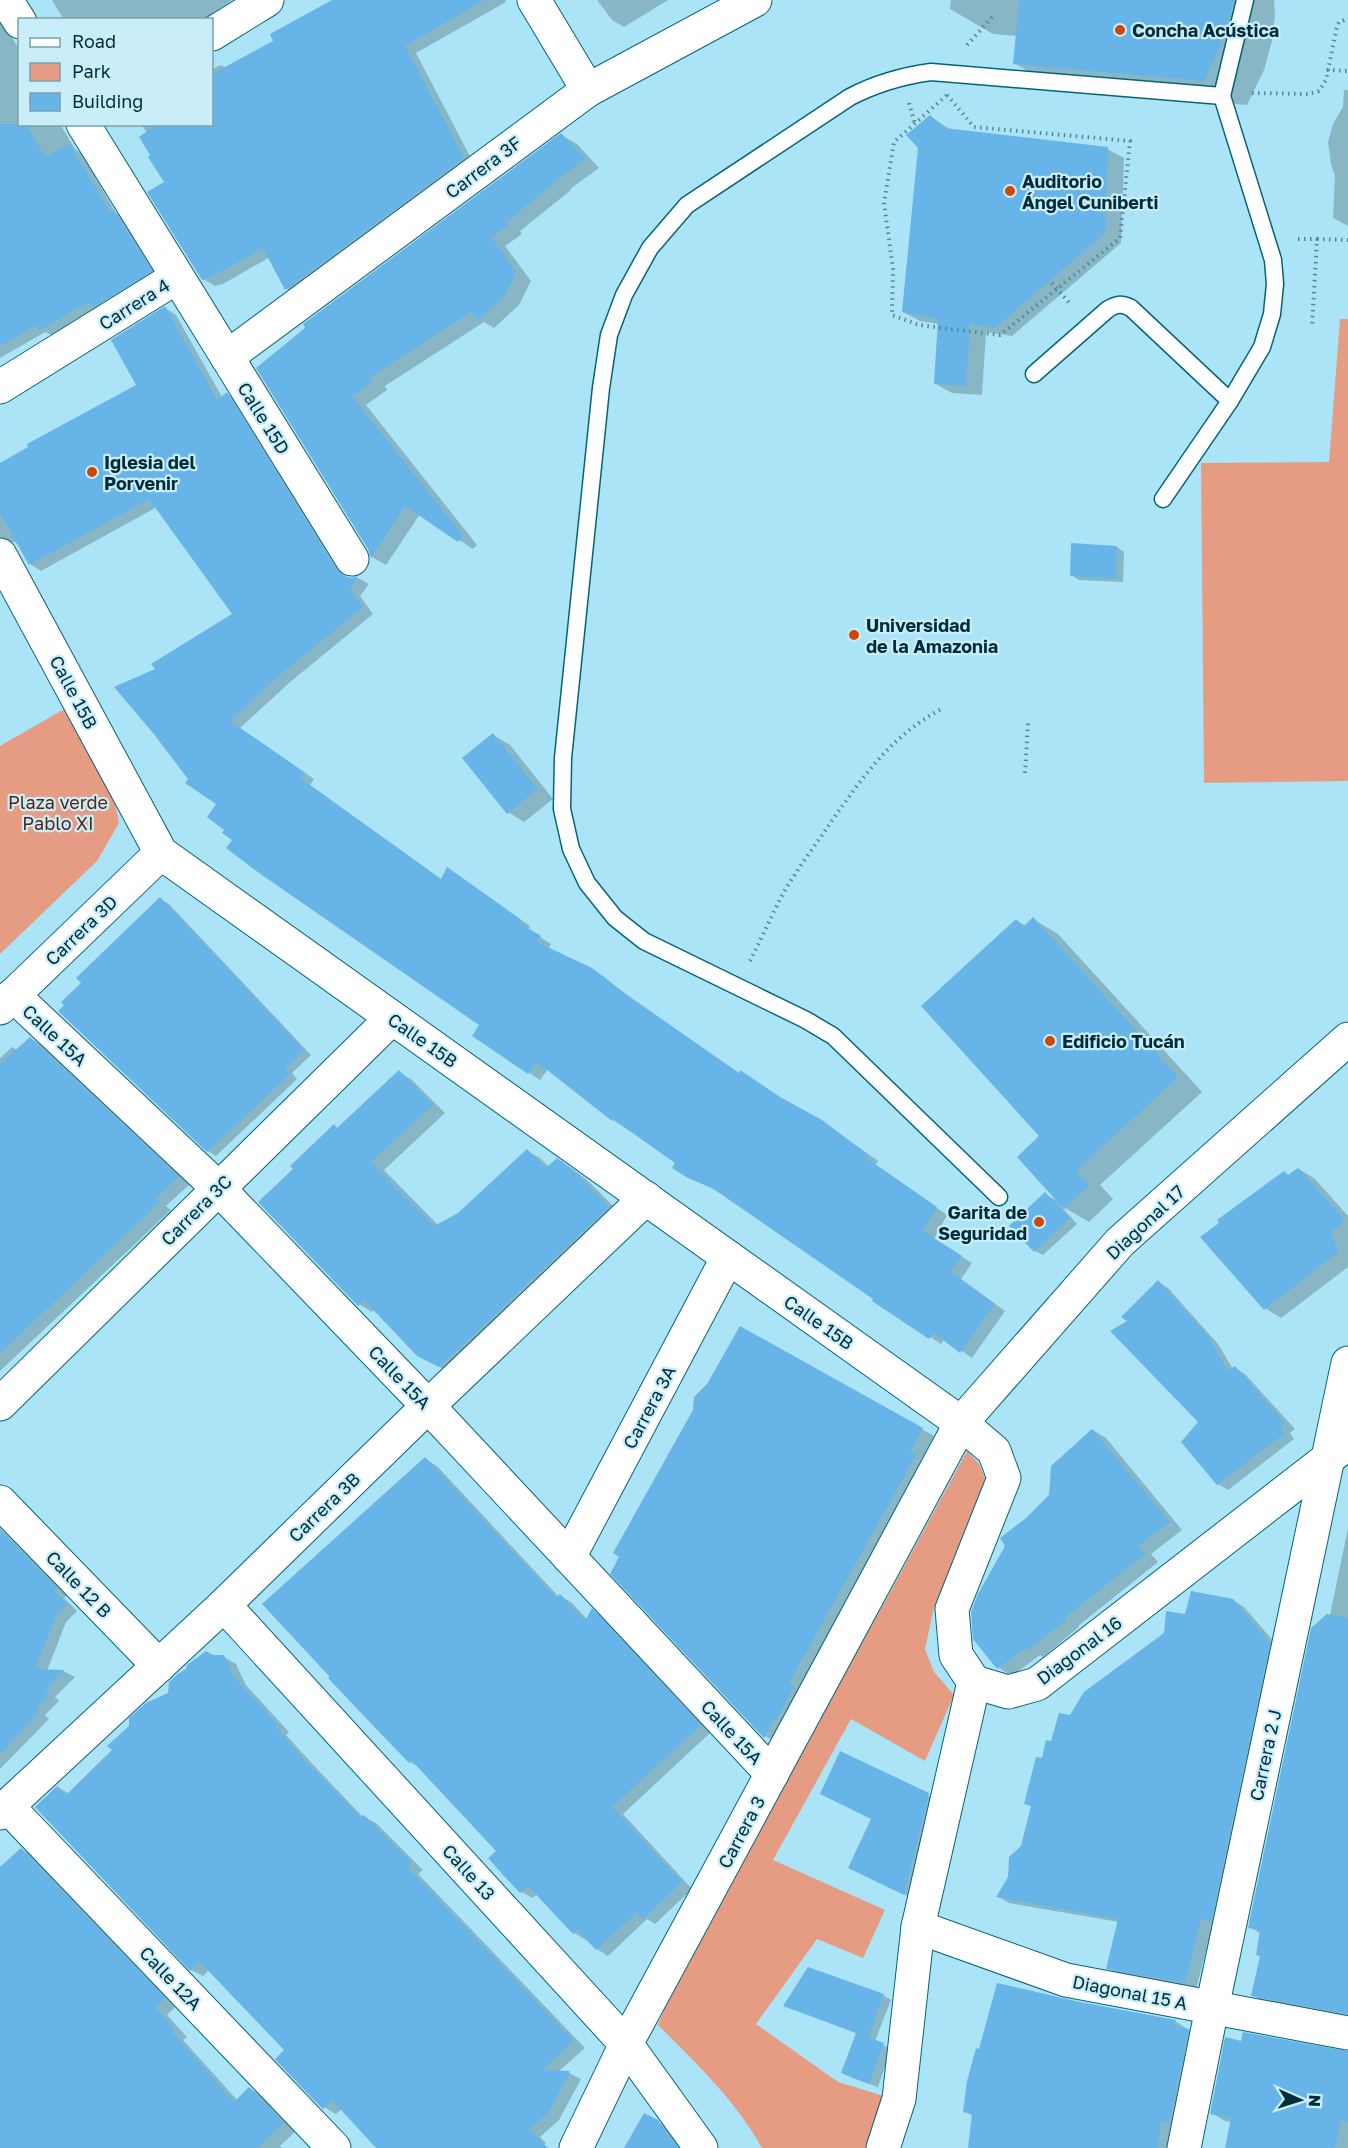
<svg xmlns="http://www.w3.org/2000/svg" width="1348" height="2148" font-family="'Golos Text',sans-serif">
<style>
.green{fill:#e59c82}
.shadow{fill:#0003}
.building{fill:#67b4e8}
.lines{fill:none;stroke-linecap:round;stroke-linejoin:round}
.service-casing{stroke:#05647a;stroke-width:19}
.minor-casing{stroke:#05647a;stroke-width:35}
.path{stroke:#558897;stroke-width:4;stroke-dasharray:1.5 4.5;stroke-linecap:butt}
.service{stroke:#fff;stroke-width:16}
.minor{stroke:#fff;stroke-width:33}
.poi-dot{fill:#cd4802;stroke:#c9eefa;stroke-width:2}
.labels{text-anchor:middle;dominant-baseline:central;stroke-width:4.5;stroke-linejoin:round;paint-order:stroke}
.poi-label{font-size:18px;font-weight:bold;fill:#002d39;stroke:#c9eefa;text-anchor:start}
.street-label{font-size:18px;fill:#002d39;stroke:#c9eefa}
.park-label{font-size:18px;fill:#572410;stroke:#c9eefa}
</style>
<rect width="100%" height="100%" fill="#abe4f6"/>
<g class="green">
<path d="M1340 319H1348V781L1204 783 1201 463 1329 462Z"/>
<path d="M68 707 111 783 119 823 97 861 0 954V746Z"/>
<path d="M967 1451 979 1464 985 1478 976 1511 934 1607 925 1649 934 1672 954 1695 925 1761 851 1719 773 1860 885 1910 863 1958 817 1939 756 2024 838 2082 884 2096 874 2148H762C736 2101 696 2063 658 2025L708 1901 795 1759 886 1600Z"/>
</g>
<g class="shadow">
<path d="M52 0H232L202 20H64Z"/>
<path d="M335 0H505L506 2 416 53 475 166 299 296 287 289 270 257 223 284 215 286 203 279 166 183 153 156 147 133 141 124H212V69L221 65 226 68 274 41Z"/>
<path d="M597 0H668L624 27 612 20Z"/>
<path d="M951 0H1274L1275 15 1272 41 1264 70 1247 105 1057 88 1014 63 1017 36 993 34 950 9Z"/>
<path d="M0 22 4 24 20 51V124H60L75 149 81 153 116 213 125 218 161 277 98 309 52 335 45 332 0 358Z"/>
<path d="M1344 90H1348V226L1333 218 1335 176 1331 164 1328 142 1333 124 1343 107Z"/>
<path d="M930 116 951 130 1107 149 1124 158 1121 243 1012 336 986 332 982 395 952 393 936 384 939 324 920 321 903 312Z"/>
<path d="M561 135 577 144 599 168 570 189 571 190 520 231 522 234 505 246 531 281 519 305 494 328 484 322 385 386 387 390 366 405 477 545 473 549 420 514 386 565 372 557 369 549 258 368Z"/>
<path d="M165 308 176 315 222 397 227 394 238 400 347 577 352 579 358 578 369 584 360 596 373 614 289 683 240 728 314 779 310 785 442 880 458 875 530 926 528 930 551 944 548 949 603 976 632 999 740 1074 833 1129 878 1161 875 1165 947 1215 934 1239 972 1263 961 1279 1005 1311 972 1358 945 1339 941 1344 930 1337 720 1192 688 1177 678 1162 613 1120 548 1069 540 1080 474 1035 481 1025 234 840 226 829 218 804 190 779 158 669 234 614 157 507 41 571 30 564 21 547 15 542 3 544 0 547V467L138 385Z"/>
<path d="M1117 547 1124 552 1123 582 1079 580 1071 575Z"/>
<path d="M493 735 510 745 553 799 524 822 508 812Z"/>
<path d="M161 899 169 904 311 1055 292 1073 297 1079 216 1156 208 1151 60 1011 83 983Z"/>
<path d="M1033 919 1058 934 1202 1092 1100 1185 1113 1199 1089 1222 1060 1205 1077 1224 1043 1255 1035 1251 1045 1194 1058 1201 1041 1136 1016 920 1026 926Z"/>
<path d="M30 1038 42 1045 190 1184 166 1206 171 1210 0 1371V1058L12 1047 17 1050Z"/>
<path d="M399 1072 412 1080 445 1113 384 1170 438 1225 459 1214 527 1151 540 1158 549 1167 557 1160 571 1168 586 1179 622 1215 453 1374 432 1363 375 1309 372 1312 359 1304 295 1169 334 1126 339 1129Z"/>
<path d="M1299 1169 1315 1179 1348 1216V1267L1281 1318 1265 1308 1289 1176Z"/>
<path d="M1158 1282 1168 1288 1218 1344 1233 1369 1235 1368 1245 1374 1295 1429 1290 1433 1294 1439 1228 1490 1218 1484 1200 1422 1129 1322Z"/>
<path d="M740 1328 934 1436 921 1460 927 1463 777 1743 765 1736 612 1573 708 1385Z"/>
<path d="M1093 1430 1106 1438 1182 1530 1151 1554 1158 1562 1078 1626 1079 1627 1043 1657 1040 1655 1012 1676 999 1668 975 1639 1027 1519 1051 1496Z"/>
<path d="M425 1459 437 1466 559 1597 560 1596 571 1602 587 1619 592 1610 603 1617 711 1732 623 1814 692 1889 655 1924 647 1919 608 1956 597 1949 587 1938 586 1940 574 1933 537 1894 533 1898 521 1892 498 1851 421 1768 410 1762Z"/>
<path d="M0 1528 67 1595 64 1598 77 1611 66 1622 47 1671 65 1672 75 1677 55 1697 59 1701 45 1715 49 1719 0 1769Z"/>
<path d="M1348 1528V2018L1266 2003 1253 1995 1262 1956 1261 1934 1250 1927 1330 1615Z"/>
<path d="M1233 1600 1244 1607 1281 1650 1222 1926 1213 1924 1196 1989 1119 1974 1108 1968 1119 1922 1009 1903 999 1897 1023 1846 1032 1807 1025 1803 1052 1743 1070 1717 1186 1616Z"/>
<path d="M212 1656 224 1657 236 1664 246 1685 289 1732 286 1735 319 1771 363 1817 376 1823 423 1870 418 1874 585 2048 558 2072 569 2073 581 2079 559 2120 540 2137 546 2143 540 2148H379L342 2109 336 2114 324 2107 286 2050 209 1970 203 1976 191 1970 37 1807 58 1787 69 1794 169 1694Z"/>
<path d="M841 1753 945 1804 921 1903 850 1867 872 1819Z"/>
<path d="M21 1849 34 1857 176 2006 167 2015 187 2037 183 2040 238 2101 250 2088 262 2096 296 2131 280 2146 282 2148H0V1868Z"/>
<path d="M883 1995 891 2000 875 2041 891 2049 878 2087 850 2077 858 2034 793 2009Z"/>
<path d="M1080 2004 1175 2021 1201 2038 1172 2148H969L973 2116 965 2111 980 2051Z"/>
<path d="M1242 2043 1348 2053V2148H1227L1232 2122 1225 2121 1212 2113Z"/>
<path d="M645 2115 669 2128 683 2148H626Z"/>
</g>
<g class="building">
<path d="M332 0H484L405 46 464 158 285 290 263 248 210 278 202 280 147 192 164 182 148 157 150 155 139 137 157 124H212V74L273 41 270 34Z"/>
<path d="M1019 0H1234L1221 45 1204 81 1013 64Z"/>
<path d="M930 115 944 128 1108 147 1105 233 995 328 970 324 966 386 934 384 938 319 902 312 918 148 906 135Z"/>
<path d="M0 124H26L45 157 70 144 110 213 114 210 152 271 93 307 89 302 40 330 37 325 0 346Z"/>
<path d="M561 133 585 159 556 180 557 181 506 222 508 225 491 237 516 272 504 297 478 320 471 312 370 377 373 381 352 396 463 536 458 542 405 506 371 558 368 549 256 368 305 328 303 324Z"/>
<path d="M165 306 217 400 227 392 336 569 344 576 352 578 358 576 350 589 363 607 277 677 230 721 304 772 300 778 441 879 447 867 520 919 518 922 541 936 537 942 592 968 620 990 739 1073 740 1070 780 1097 822 1120 867 1154 865 1157 937 1207 923 1231 962 1256 951 1272 995 1304 960 1353 934 1333 929 1339 872 1301 873 1299 712 1188 688 1178 672 1168 675 1163 613 1119 612 1121 537 1062 528 1074 472 1036 479 1025 259 873 226 848 232 840 222 833 224 830 207 817 216 804 185 783 188 779 153 733 114 687 155 669 151 664 232 614 149 499 29 565 0 513V463L28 447 27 444 136 385 111 340Z"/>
<path d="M1071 543 1117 546 1115 579 1070 576Z"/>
<path d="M493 733 537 789 507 814 462 758Z"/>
<path d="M160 897 304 1050 285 1068 290 1074 207 1152 58 1011 64 1005 61 1002 81 983 76 978Z"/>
<path d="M1033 917 1178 1077 1076 1171 1089 1185 1064 1209 1017 1157 1039 1136 921 1006 1016 919 1023 927Z"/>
<path d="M30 1037 179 1177 155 1198 160 1202 0 1353V1064Z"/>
<path d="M399 1070 433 1105 371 1162 434 1226 458 1213 527 1149 546 1168 557 1158 572 1169 609 1207 439 1367 417 1356 364 1300 358 1306 258 1202 293 1169 290 1166 334 1124 337 1128Z"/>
<path d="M1298 1168 1345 1220 1331 1232 1338 1252 1264 1310 1200 1237 1219 1223 1217 1220 1284 1171 1288 1175Z"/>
<path d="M1045 1192 1070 1218 1034 1252 1009 1226Z"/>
<path d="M1158 1280 1208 1336 1228 1371 1235 1366 1285 1423 1280 1427 1285 1433 1217 1485 1181 1442 1198 1422 1110 1331 1127 1321 1121 1317Z"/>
<path d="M740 1326 923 1428 910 1452 916 1455 789 1683 794 1686 776 1720 774 1719 764 1738 610 1574 619 1557 613 1553 693 1410 694 1397 707 1384Z"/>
<path d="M1092 1429 1170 1522 1138 1546 1145 1554 1065 1617 1067 1619 1028 1650 1025 1648 997 1669 973 1639 971 1612 978 1594 1005 1546 1000 1538 1026 1518 1049 1495 1051 1466Z"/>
<path d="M425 1457 556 1598 560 1594 585 1621 592 1608 701 1725 612 1807 682 1882 643 1919 637 1912 596 1950 578 1931 573 1934 528 1886 520 1893 504 1876 488 1858 496 1851 412 1761 409 1763 361 1713 328 1678 330 1677 262 1604Z"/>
<path d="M0 1530 57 1588 54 1591 67 1604 56 1616 35 1669 65 1670 45 1690 50 1694 36 1708 39 1712 2 1752H0Z"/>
<path d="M1191 1591 1233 1599 1270 1643 1211 1921 1201 1919 1185 1983 1106 1969 1118 1919 996 1897 1008 1877 1009 1857 1021 1846 1031 1806 1024 1804 1036 1757 1042 1758 1046 1740 1051 1741 1059 1713 1070 1715 1084 1692 1164 1633 1166 1611 1185 1614Z"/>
<path d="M1327 1614 1348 1618V2014L1251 1996 1260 1956 1256 1955 1260 1930 1248 1928 1311 1628Z"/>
<path d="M206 1651 213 1655H224L234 1677 278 1725 276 1727 307 1763 360 1817 364 1815 412 1862 407 1867 574 2041 542 2070 570 2071 548 2113 529 2129 548 2148H376L332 2100 323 2109 312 2098 275 2059 284 2050 199 1961 190 1971 35 1807 57 1786 66 1795 112 1750 107 1746 129 1726V1718L146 1703 168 1693 169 1682 179 1673 186 1669 187 1665Z"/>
<path d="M840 1751 929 1793 904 1895 848 1868 871 1819 820 1794Z"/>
<path d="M21 1848 165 1998 156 2008 175 2029 172 2032 234 2102 249 2087 284 2123 257 2148H0V1867Z"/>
<path d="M808 1967 884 1994 868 2037 783 2006Z"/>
<path d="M997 1983 1080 2002 1176 2020 1174 2026 1189 2029 1169 2123 1161 2121 1158 2148H968L972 2114 963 2112 967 2081 976 2048 979 2049Z"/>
<path d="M1243 2032 1348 2051V2122L1341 2120 1335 2148H1225L1231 2118 1210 2114 1225 2037 1241 2041Z"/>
<path d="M856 2033 884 2043 869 2084 841 2073Z"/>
<path d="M644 2113 658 2120 678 2148H624Z"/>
</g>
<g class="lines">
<defs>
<g id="service">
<path d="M1034 374 1107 310C1116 304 1121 303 1131 308L1230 401"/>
<path d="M1163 499 1230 401 1262 347 1272 314 1275 284 1273 260 1222 96"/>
<path d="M999 1197 833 1036 806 1020 644 941 615 918 587 883 571 849 562 809 563 758 601 388 609 335 624 295 650 248 687 205 850 97C877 83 901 76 931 72L1222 96 1245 0"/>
</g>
<g id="minor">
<path d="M6 0 20 22"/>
<path d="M534 0 588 90"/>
<path d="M212 34 267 0"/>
<path d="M83 124 352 559"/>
<path d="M227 357 588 90 755 0"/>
<path d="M0 387 177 277"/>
<path d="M0 555 161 853 961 1423 994 1451 1004 1478 952 1609 956 1655 974 1682 1008 1692 1037 1684 1348 1443"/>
<path d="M13 995 218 1188 428 1406 772 1774"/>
<path d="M0 1008 161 853"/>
<path d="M0 1404 392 1018"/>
<path d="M0 1502 159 1666"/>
<path d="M569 1557 728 1257"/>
<path d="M224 1605 626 2044 701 2148"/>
<path d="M8 1807 334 2148"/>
<path d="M0 1813 224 1605 428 1406 646 1198"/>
<path d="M918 1927 1066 1980 1348 2033"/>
<path d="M576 2148 626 2044 961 1423 1120 1242 1348 1039"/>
<path d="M883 2148 899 2099 918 1927 974 1682"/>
<path d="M1184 2148 1212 2008 1348 1363"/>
</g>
</defs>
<use href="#service" class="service-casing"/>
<use href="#minor" class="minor-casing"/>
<g class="path">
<path d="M967 45 995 14"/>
<path d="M1327 70 1348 71"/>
<path d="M1252 93 1308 94 1319 91 1326 80 1337 26 1339 22 1348 19"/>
<path d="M947 95 974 127 1130 141 1120 238 1000 335 919 325 892 315 893 269 884 203 894 142Z"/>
<path d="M909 103 915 124"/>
<path d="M1298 239H1317L1312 327"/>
<path d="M1317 239 1348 240"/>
<path d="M1052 283 1071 305"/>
<path d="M1025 773 1028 723"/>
<path d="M750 961C760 941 770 920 780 899 795 872 814 847 831 822 865 774 890 737 943 708"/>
</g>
<use href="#service" class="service"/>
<use href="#minor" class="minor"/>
</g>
<g class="poi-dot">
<circle cx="1120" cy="30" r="6"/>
<circle cx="1010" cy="191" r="6"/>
<circle cx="92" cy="472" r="6"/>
<circle cx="854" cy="635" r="6"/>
<circle cx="1050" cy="1041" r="6"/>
<circle cx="1039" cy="1222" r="6"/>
</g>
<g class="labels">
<g class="poi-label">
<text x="1132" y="30">Concha Acústica</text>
<text x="1022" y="181">Auditorio<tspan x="1022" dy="21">Ángel Cuniberti</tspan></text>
<text x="104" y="462">Iglesia del<tspan x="104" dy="21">Porvenir</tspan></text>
<text x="866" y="625">Universidad<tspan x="866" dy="21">de la Amazonia</tspan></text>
<text x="1062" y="1041">Edificio Tucán</text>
<text x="1027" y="1212" text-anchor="end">Garita de<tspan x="1027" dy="21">Seguridad</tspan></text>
</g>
<g class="street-label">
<text transform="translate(483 167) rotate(-37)">Carrera 3F</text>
<text transform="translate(134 304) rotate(-32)">Carrera 4</text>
<text transform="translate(264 418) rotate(58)">Calle 15D</text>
<text transform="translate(74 692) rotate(62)">Calle 15B</text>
<text transform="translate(81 930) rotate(-44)">Carrera 3D</text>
<text transform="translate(55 1035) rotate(43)">Calle 15A</text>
<text transform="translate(423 1040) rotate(35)">Calle 15B</text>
<text transform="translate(196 1210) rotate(-45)">Carrera 3C</text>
<text transform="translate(1145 1222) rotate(-43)">Diagonal 17</text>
<text transform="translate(819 1322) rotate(35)">Calle 15B</text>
<text transform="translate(400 1377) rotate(46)">Calle 15A</text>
<text transform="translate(649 1407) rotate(-62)">Carrera 3A</text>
<text transform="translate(324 1507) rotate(-44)">Carrera 3B</text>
<text transform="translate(79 1584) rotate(46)">Calle 12 B</text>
<text transform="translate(1079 1650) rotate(-37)">Diagonal 16</text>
<text transform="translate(732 1732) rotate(47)">Calle 15A</text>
<text transform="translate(1265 1755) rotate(-78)">Carrera 2 J</text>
<text transform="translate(741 1832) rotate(-62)">Carrera 3</text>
<text transform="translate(469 1872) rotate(48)">Calle 13</text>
<text transform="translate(171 1978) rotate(46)">Calle 12A</text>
<text transform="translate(1130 1992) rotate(11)">Diagonal 15 A</text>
</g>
<g class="park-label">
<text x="58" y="802">Plaza verde<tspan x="58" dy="21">Pablo XI</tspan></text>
</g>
</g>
<rect x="18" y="18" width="195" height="108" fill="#c9eefa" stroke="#79a1ad" stroke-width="1.5"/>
<rect x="30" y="38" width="30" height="9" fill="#ffffff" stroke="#79a1ad" stroke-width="1.5"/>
<text x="72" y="48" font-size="18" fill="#002d39">Road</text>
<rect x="30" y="63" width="30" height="18" fill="#e59c82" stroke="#79a1ad" stroke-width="1.5"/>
<text x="72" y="78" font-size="18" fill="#002d39">Park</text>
<rect x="30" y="93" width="30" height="18" fill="#67b4e8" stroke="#79a1ad" stroke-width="1.5"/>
<text x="72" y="108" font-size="18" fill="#002d39">Building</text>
<g transform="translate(1300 2100) rotate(93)" stroke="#c9eefa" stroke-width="4.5" paint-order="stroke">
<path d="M0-4.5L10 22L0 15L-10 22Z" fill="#002d39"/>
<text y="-9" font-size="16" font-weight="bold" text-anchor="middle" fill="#002d39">N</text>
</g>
</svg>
